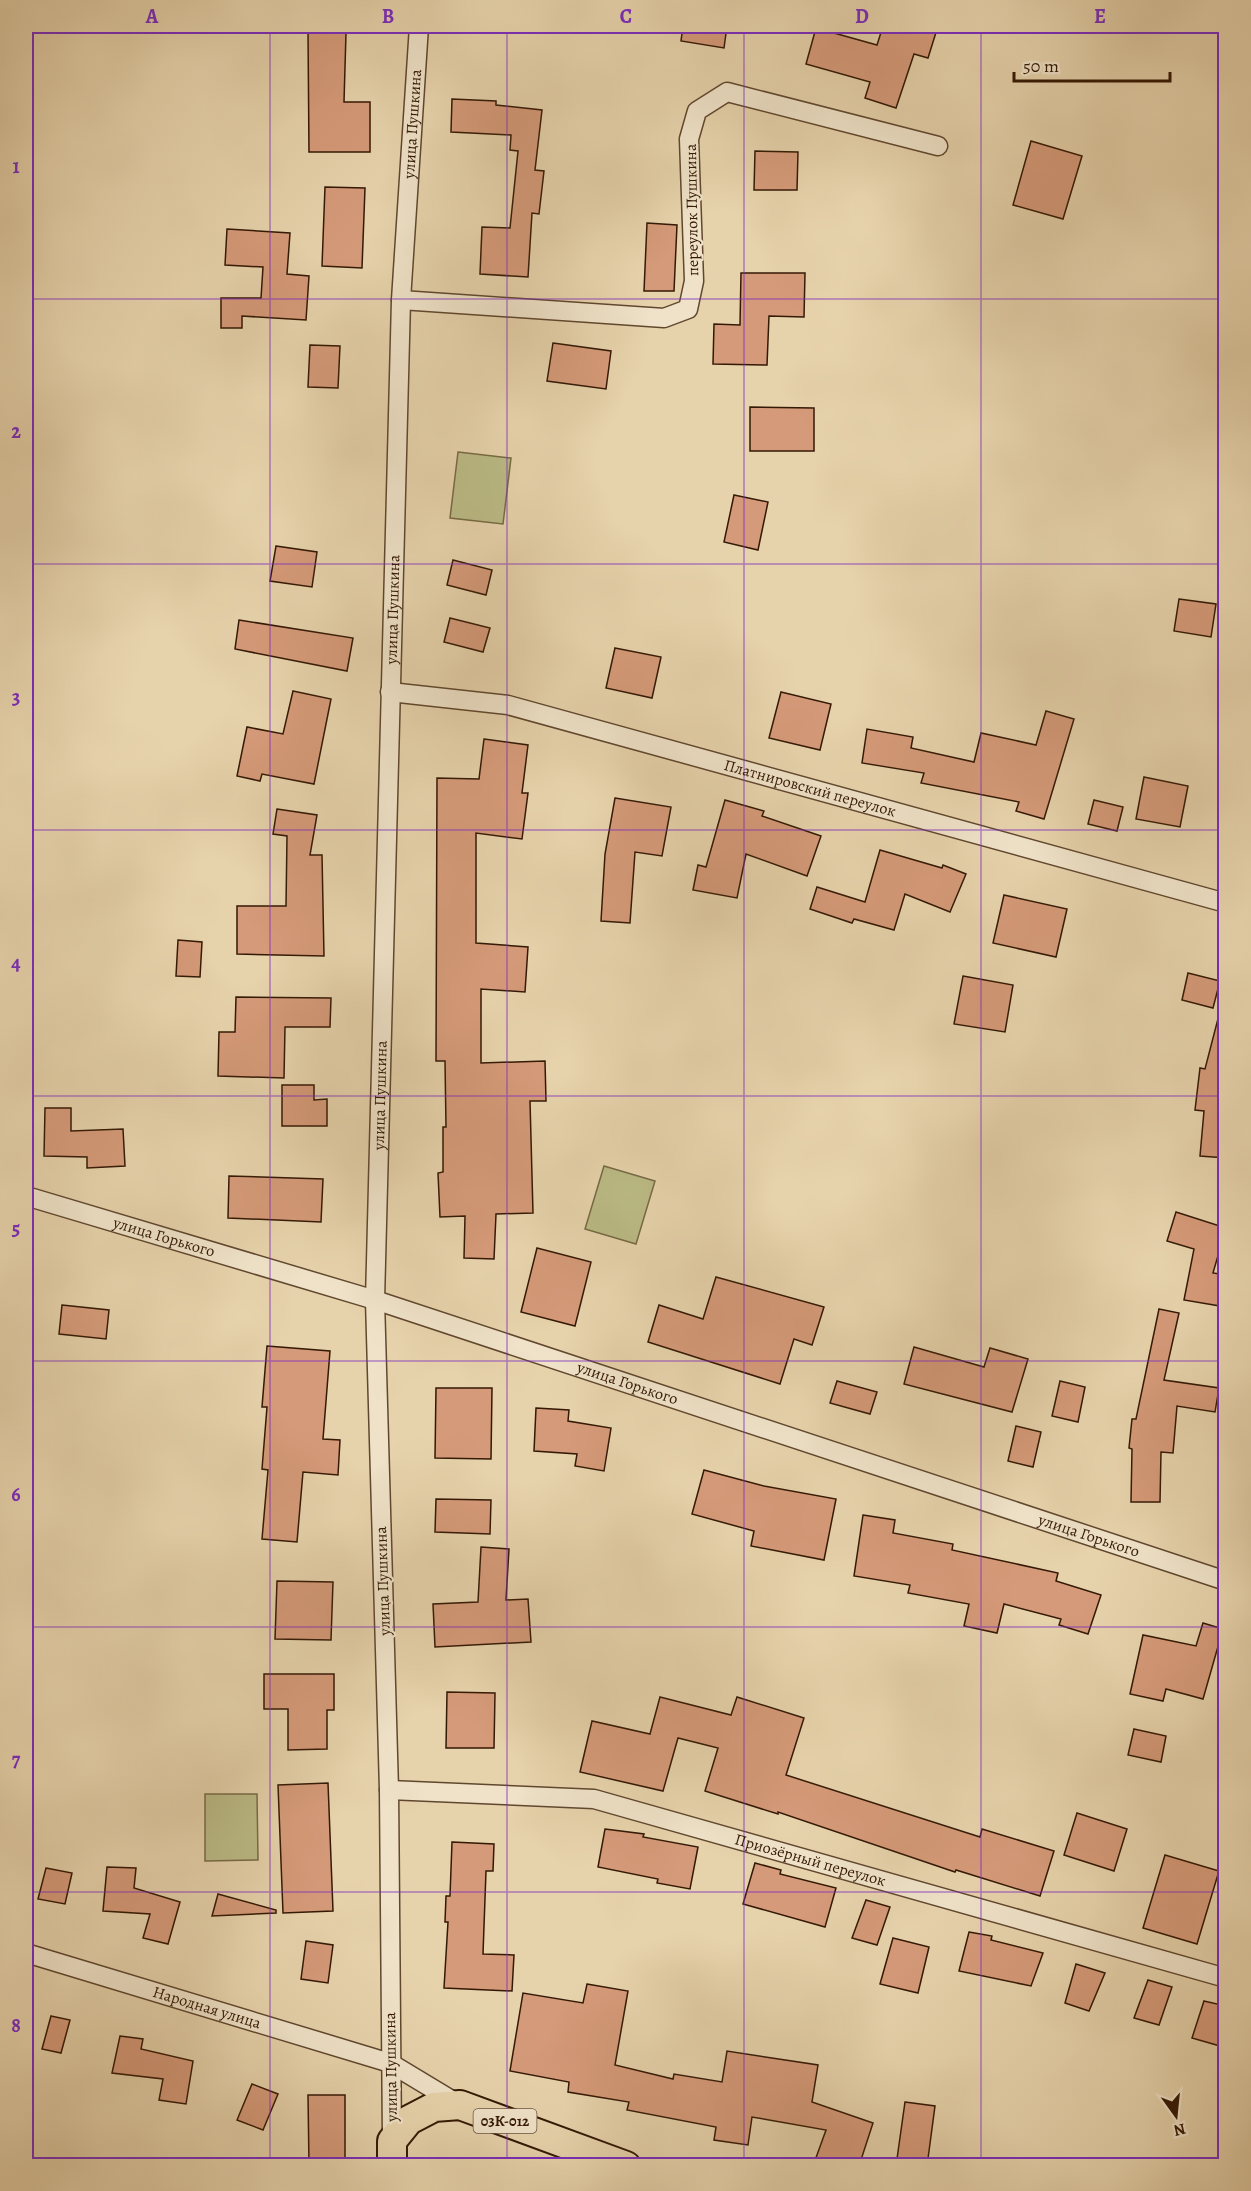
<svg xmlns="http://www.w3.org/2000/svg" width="1251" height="2191" font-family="Alegreya,serif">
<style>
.green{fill:#baba85;stroke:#776a45;stroke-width:1.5}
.building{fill:#d59a79;stroke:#341905;stroke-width:1.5}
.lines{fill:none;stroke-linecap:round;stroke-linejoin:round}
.street-casing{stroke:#60472e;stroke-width:21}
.primary-casing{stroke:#341905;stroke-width:32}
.street{stroke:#efe2c8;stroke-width:18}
.primary{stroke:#e6d2ab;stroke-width:28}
.grid{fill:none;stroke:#7b2cbf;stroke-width:1.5;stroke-opacity:0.55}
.labels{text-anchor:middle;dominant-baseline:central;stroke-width:4.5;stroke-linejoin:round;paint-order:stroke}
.shield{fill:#efe2c8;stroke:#6c5540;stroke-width:1.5}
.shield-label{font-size:15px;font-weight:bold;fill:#341905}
.street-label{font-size:16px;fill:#341905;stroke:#efe2c8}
.neatline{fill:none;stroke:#7b2cbf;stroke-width:2}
.grid-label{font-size:20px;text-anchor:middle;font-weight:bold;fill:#7b2cbf}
</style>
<rect width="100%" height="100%" fill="#e6d2ab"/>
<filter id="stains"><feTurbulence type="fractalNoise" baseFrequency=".00333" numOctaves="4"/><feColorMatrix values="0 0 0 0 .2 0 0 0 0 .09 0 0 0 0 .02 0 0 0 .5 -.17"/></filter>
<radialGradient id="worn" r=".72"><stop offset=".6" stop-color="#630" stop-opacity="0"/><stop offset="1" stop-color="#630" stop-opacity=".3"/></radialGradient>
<g class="green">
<path d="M458 452 511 458 503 524 450 518Z"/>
<path d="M604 1166 655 1181 636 1244 585 1229Z"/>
<path d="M205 1794H257L258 1860 205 1861Z"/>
</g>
<g class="building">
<path d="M683 26H727L724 48 681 41Z"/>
<path d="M883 26H938L928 58 914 54 896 108 865 98 870 82 806 64 816 28 877 45Z"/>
<path d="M308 32 346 33 344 102H370V152H309Z"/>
<path d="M452 99 496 101V105L542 110 535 170 544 171 539 214 532 213 528 277 480 274 482 227 510 228 518 151 510 150 511 135 451 132Z"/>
<path d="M1031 141 1082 156 1063 219 1013 205Z"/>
<path d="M755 151 798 152 797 190H754Z"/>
<path d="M325 187 365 188 362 268 322 266Z"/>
<path d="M647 223 677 225 674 291H644Z"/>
<path d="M227 229 290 233 287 274 309 276 306 320 242 316V328H221V298H261L263 267 225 265Z"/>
<path d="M741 273H805L804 317 769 316 767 365 713 364 714 324 740 325Z"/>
<path d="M553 343 611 351 606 389 547 381Z"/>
<path d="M310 345 340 346 338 388 308 387Z"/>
<path d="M750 407 814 408V451H750Z"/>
<path d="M734 495 768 502 758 550 724 542Z"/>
<path d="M276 546 317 552 312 587 270 581Z"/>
<path d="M453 560 492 570 486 595 447 585Z"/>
<path d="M1179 599 1216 604 1211 637 1174 631Z"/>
<path d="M450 618 490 628 483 652 444 642Z"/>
<path d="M239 620 353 638 347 671 235 649Z"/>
<path d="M615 648 661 657 652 698 606 688Z"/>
<path d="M293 691 331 699 314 784 262 774 260 781 237 776 247 727 283 734Z"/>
<path d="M781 692 831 704 820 750 769 738Z"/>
<path d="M1046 711 1074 719 1044 819 1016 811 1019 802 921 783 924 773 862 763 867 729 913 737 911 748 974 762 981 733 1036 745Z"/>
<path d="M484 739 528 745 522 793H528L522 839 476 833V943L528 947 525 992 481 989V1063L545 1061 546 1101H530L533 1213 496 1214 494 1259 464 1258 465 1216 440 1217 438 1173 443 1172V1127H446L445 1061H436L437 778 479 779Z"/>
<path d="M1144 777 1188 786 1180 827 1136 819Z"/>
<path d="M615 798 671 807 662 856 635 852 630 923 601 921 605 854Z"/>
<path d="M725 800 764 811 762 816 821 836 807 876 746 854 737 898 693 890 698 865 706 867Z"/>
<path d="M1094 800 1123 807 1117 831 1088 824Z"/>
<path d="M277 809 317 815 310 855H322L324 956 237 954V906H286L287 836 273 834Z"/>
<path d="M880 850 942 868 943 865 966 874 950 912 905 894 894 930 854 919 852 923 810 909 817 887 865 902Z"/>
<path d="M1004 895 1067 909 1056 957 993 943Z"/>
<path d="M178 940 202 942 200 977 176 976Z"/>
<path d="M1188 973 1220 981 1213 1008 1182 1000Z"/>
<path d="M963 976 1013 985 1005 1032 954 1024Z"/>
<path d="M236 997 331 998 330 1027H285L284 1078 218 1076 219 1032H235Z"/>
<path d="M1220 1011 1226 1012V1158L1200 1156 1204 1111 1195 1110 1200 1068 1205 1069Z"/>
<path d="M282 1085H314V1100L327 1099V1126H282Z"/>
<path d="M45 1108H71V1131L123 1129 125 1166 87 1168V1157L44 1156Z"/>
<path d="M229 1176 323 1179 321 1222 228 1218Z"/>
<path d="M1176 1212 1226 1228 1213 1273 1226 1275V1307L1184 1300 1194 1249 1167 1241Z"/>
<path d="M537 1248 591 1262 575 1326 521 1312Z"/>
<path d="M716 1277 824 1307 812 1345 794 1339 780 1384 648 1342 659 1305 703 1319Z"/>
<path d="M62 1305 109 1310 106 1339 59 1334Z"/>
<path d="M1159 1309 1179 1313 1164 1380 1219 1388 1215 1412 1177 1406 1173 1453 1161 1452 1160 1502H1131L1132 1449 1129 1448 1132 1419H1136Z"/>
<path d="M267 1346 330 1351 323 1439 340 1440 338 1475 303 1472 297 1542 262 1539 268 1470 262 1469 267 1407H262Z"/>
<path d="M914 1347 984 1367 990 1348 1028 1359 1012 1412 904 1384Z"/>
<path d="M837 1381 877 1392 870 1414 830 1403Z"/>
<path d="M1060 1381 1085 1387 1078 1422 1052 1416Z"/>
<path d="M436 1388H492L491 1459 435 1458Z"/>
<path d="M536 1408 569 1410 568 1421 611 1428 604 1471 575 1466 577 1454 534 1451Z"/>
<path d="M1016 1426 1041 1432 1033 1467 1008 1461Z"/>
<path d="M704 1470 764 1486 836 1499 824 1560 751 1546 754 1531 692 1514Z"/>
<path d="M436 1499 491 1500 490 1534 435 1532Z"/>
<path d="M863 1515 895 1520 893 1533 953 1544 952 1550 1058 1573 1056 1581 1101 1595 1088 1634 1059 1625 1061 1619 1004 1604 997 1633 964 1626 969 1604 908 1593 910 1585 854 1576Z"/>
<path d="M481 1547 509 1549 506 1600 528 1599 531 1642 435 1647 433 1604 478 1602Z"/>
<path d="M277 1581 333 1582 331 1640 275 1639Z"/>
<path d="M1203 1623 1223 1629 1203 1699 1166 1689 1163 1701 1130 1694 1143 1635 1196 1646Z"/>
<path d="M264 1674H334V1710H327V1749L288 1750V1709H264Z"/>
<path d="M447 1692 495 1693 494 1748H446Z"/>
<path d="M660 1697 731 1715 737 1697 804 1718 786 1775 980 1837 982 1829 1054 1851 1040 1896 956 1870 955 1872 778 1812V1814L705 1791 718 1748 678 1738 663 1791 580 1772 592 1721 650 1734Z"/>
<path d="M1134 1729 1166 1736 1161 1762 1128 1755Z"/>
<path d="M328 1783 333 1911 283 1913 278 1785Z"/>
<path d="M1077 1813 1127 1829 1114 1871 1064 1855Z"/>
<path d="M605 1829 644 1834 643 1837 698 1847 690 1889 657 1883 658 1879 598 1867Z"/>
<path d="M452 1842 494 1844 493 1871H486L483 1954 514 1955 512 1991 444 1988 448 1922H445L446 1896H450Z"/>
<path d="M1165 1855 1219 1871 1197 1944 1143 1928Z"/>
<path d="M755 1863 781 1870 780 1874 836 1888 825 1927 743 1904Z"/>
<path d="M107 1867 136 1868 134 1888 180 1902 168 1944 143 1938 150 1914 103 1911Z"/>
<path d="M46 1868 72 1873 65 1904 38 1899Z"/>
<path d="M218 1894 276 1910V1913L212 1916Z"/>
<path d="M866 1900 890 1907 877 1945 852 1938Z"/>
<path d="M969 1932 992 1936 991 1940 1043 1953 1031 1986 959 1971Z"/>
<path d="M893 1938 929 1947 918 1993 880 1984Z"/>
<path d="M306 1941 333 1945 328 1983 301 1979Z"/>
<path d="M1076 1964 1105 1973 1089 2011 1065 2003Z"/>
<path d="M1148 1980 1172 1987 1159 2025 1134 2018Z"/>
<path d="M587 1984 628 1991 615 2065 673 2079 674 2074 722 2082 727 2051 818 2065 812 2102 873 2123 859 2166H813L826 2130 752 2117 748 2145 714 2140 716 2127 627 2110 629 2102 568 2092 569 2082 510 2071 523 1993 583 2003Z"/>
<path d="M1204 2001 1226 2006V2024L1220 2046 1192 2038Z"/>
<path d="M51 2016 70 2020 61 2053 42 2049Z"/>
<path d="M120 2036 143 2039 141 2049 193 2061 186 2104 159 2100 163 2079 112 2073Z"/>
<path d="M252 2084 278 2094 263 2130 237 2120Z"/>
<path d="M308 2095H345V2164L309 2165Z"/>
<path d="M905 2102 935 2106 927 2166H896Z"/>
</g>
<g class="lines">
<defs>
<g id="street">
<path d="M401 300 664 318 688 309 694 281 689 139 697 111 727 92 938 146"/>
<path id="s1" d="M390 692 508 705 1226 903"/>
<path id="s2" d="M26 1196 375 1300 1226 1581"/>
<path id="s3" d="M389 1790 594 1799 1226 1978"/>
<path id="s4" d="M26 1953 390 2063 458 2104"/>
<path id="s5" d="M392 2141 389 1790 375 1300 401 300 419 26"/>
</g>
<path id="primary" d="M392 2166V2141L409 2120 434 2107 460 2105 626 2166"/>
</defs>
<use href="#street" class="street-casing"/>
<use href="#primary" class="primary-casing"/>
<use href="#street" class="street"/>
<use href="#primary" class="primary"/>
</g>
<path class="grid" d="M270 26V2166M507 26V2166M744 26V2166M981 26V2166M26 299H1226M26 564H1226M26 830H1226M26 1096H1226M26 1361H1226M26 1627H1226M26 1892H1226"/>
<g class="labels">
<rect class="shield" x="473.5" y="2109" width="63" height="24" rx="4.5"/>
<g class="shield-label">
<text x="505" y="2121">03К-012</text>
</g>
<g class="street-label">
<text stroke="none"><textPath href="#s5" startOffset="2018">улица Пушкина</textPath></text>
<text transform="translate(692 210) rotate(-91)">переулок Пушкина</text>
<text stroke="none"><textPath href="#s5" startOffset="1532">улица Пушкина</textPath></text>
<text stroke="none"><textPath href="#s1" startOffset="432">Платнировский переулок</textPath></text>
<text stroke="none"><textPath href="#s5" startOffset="1046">улица Пушкина</textPath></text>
<text stroke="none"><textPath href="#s2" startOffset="144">улица Горького</textPath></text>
<text stroke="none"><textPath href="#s2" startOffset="630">улица Горького</textPath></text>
<text stroke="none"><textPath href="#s2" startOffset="1116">улица Горького</textPath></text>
<text transform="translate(383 1581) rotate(-92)">улица Пушкина</text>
<text stroke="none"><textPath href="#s3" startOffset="430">Приозёрный переулок</textPath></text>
<text stroke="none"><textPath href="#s4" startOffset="189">Народная улица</textPath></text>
<text transform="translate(391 2067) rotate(-91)">улица Пушкина</text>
</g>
</g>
<rect width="1251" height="2191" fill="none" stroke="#e6d2ab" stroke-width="66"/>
<g transform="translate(1176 2116) rotate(165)" stroke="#efe2c8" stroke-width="4.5" paint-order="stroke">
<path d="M0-4.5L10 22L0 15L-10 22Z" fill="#341905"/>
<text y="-9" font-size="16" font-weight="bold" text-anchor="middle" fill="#341905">N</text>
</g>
<path d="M1014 72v9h156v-9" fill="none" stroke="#341905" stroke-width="3"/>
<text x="1023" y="72" font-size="18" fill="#341905" stroke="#efe2c8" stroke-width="4.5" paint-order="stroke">50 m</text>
<rect x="33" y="33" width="1185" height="2125" class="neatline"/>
<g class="grid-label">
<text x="152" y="23">A</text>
<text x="388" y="23">B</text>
<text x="626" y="23">C</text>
<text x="862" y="23">D</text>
<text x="1100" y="23">E</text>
<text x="16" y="173">1</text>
<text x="16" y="438">2</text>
<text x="16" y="704">3</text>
<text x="16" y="970">4</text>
<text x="16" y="1235">5</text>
<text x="16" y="1501">6</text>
<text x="16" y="1766">7</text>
<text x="16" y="2032">8</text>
</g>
<rect width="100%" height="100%" filter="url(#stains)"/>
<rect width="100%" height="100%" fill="url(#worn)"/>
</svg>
